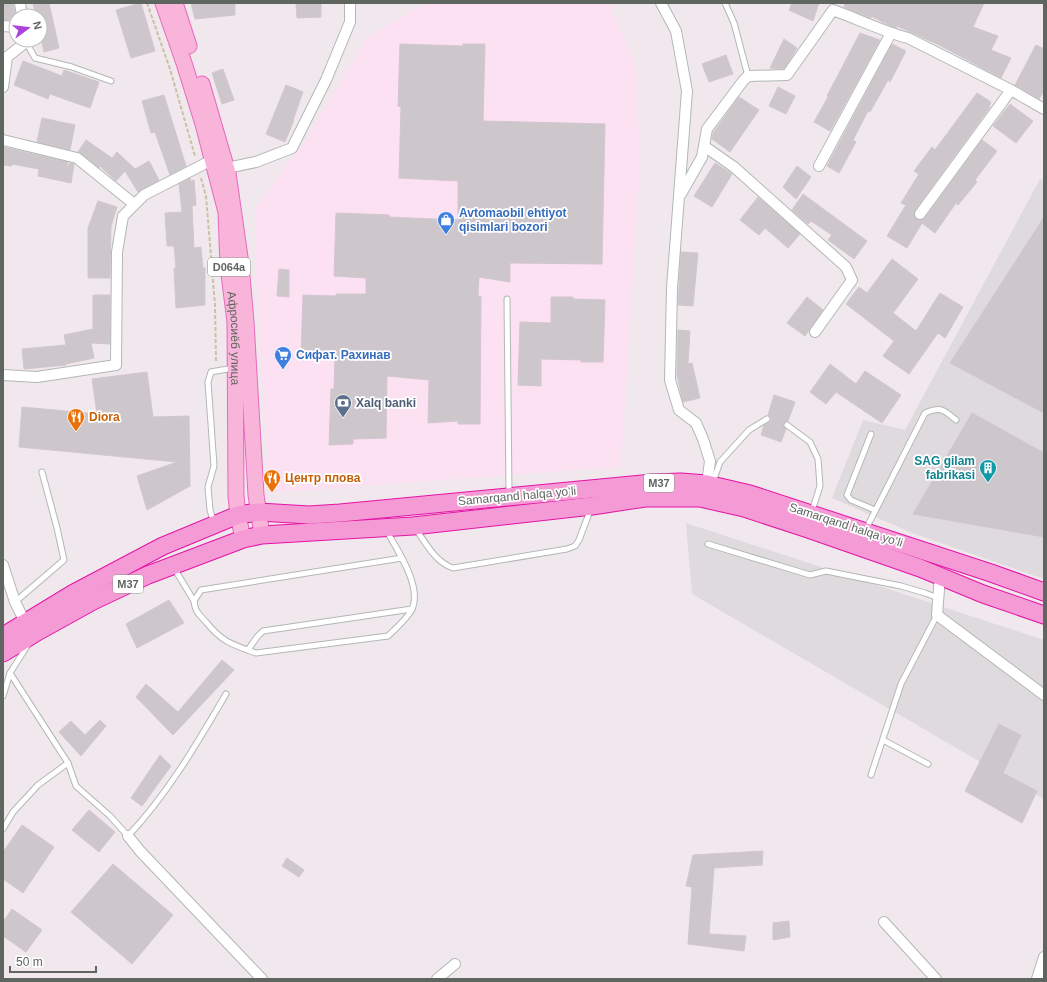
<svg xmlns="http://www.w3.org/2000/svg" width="1047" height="982" font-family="Arial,sans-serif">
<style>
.commercial{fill:#fbe1f1}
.industrial{fill:#dfdadd}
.building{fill:#cdc6cb;stroke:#d4c6d0}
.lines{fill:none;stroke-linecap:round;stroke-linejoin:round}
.lane-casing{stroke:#b3b8b4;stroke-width:7}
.street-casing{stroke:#b3b8b4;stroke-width:12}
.primary-casing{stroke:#e66abd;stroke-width:17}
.highway-casing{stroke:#e413a5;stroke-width:19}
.path{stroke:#c8c3a2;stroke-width:2;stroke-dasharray:4 2;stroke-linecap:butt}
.lane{stroke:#fff;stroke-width:5}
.street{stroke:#fff;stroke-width:10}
.primary{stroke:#f9b4d9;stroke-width:15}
.highway{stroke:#f49ad4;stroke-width:17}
.labels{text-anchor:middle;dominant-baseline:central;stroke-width:3.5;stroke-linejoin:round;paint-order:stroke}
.shield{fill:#fff;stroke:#8f9490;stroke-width:1}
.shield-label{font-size:11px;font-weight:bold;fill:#5f6660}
.shop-label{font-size:12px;font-weight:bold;fill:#366cbe;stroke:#fff;text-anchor:start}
.street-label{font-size:12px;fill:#5f6660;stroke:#fff}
.service-label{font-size:12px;font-weight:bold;fill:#4e5e75;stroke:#fff;text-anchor:start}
.food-label{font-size:12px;font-weight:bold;fill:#c56008;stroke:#fff;text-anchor:start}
.culture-label{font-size:12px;font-weight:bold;fill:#0d838f;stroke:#fff;text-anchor:end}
</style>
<rect width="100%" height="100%" fill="#f0e8ed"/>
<path class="commercial" d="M432 3H606L610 5 636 66 640 167 621 467 269 493 255 263 256 207 307 138 367 37 418 7Z"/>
<g class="industrial">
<path d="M1040 179 1044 180V579L912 533 832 498 863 420 905 430Z"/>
<path d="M686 523 1044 640V799L692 594Z"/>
</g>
<g class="building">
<path d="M3 3H13L16 20H3Z"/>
<path d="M33 3H49L59 48 44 52 40 35V16H36Z"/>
<path d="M141 3 155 51 131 58 116 10Z"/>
<path d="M191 3H235V15L195 19Z"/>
<path d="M296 3H321V17L297 18Z"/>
<path d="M792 3H819L813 21 789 10Z"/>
<path d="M845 3H984L973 27 998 36 991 50 1011 58 1001 78 939 45 897 26 896 28 893 27 871 16V18L844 7Z"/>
<path d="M860 33 880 40 830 131 814 122 828 97 827 96Z"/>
<path d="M784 39 797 48 794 53 784 69 770 68Z"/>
<path d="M400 44 463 46V44H485L483 121 605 124 602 264 510 263V282L479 277 478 296H481L480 424H458V421L428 423 429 380 387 376 386 438 353 439V444L329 445 331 389H334L335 358 301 357 303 295 336 296V294H366V278L334 276 336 213 389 215V217L458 220V181L399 178 401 107 398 106Z"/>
<path d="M892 44 906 51 890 82 888 80 870 112 868 111 853 140 856 142 839 173 827 166Z"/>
<path d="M1036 45 1044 49V91L1039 99 1015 85Z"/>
<path d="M726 55 733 74 709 82 702 64Z"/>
<path d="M23 61 62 76 64 70 99 82 90 108 50 94 48 99 14 85Z"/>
<path d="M223 69 234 100 222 104 212 73Z"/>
<path d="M286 85 303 92 293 120H294L285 142 266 134Z"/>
<path d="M778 87 795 96 786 114 769 106Z"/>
<path d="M977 93 991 102 989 107H990L915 210 914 214 916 219 920 220 925 218 982 140 997 151 975 180 977 182 958 205 956 203 935 233 922 223 907 248 887 236 906 205 901 203 919 174 914 171 932 147 935 150Z"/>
<path d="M164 95 186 166 170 175 155 132 151 133 142 101Z"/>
<path d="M739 97 759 110 730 152 712 139 713 133Z"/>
<path d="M1010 104 1033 121 1016 143 993 126Z"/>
<path d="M42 118 75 125 70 150 37 142Z"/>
<path d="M86 140 112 158 117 152 135 169 149 161 159 180 138 192 125 171 116 181 100 166 99 168 78 152Z"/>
<path d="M3 147 68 162 66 169 70 163 74 164 71 183 38 176 39 169 12 164V166L3 165Z"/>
<path d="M715 163 732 174 712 207 694 196Z"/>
<path d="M797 166 811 177 796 199 783 187Z"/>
<path d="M190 178 191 181 194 180 196 205 192 206 194 248 201 247 203 268H205V305L176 308 174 268H176L174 246H167L165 213 182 212 179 184Z"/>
<path d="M803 194 867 241 854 259 828 240 832 235 811 221 808 224 792 210Z"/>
<path d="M758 197 800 234 788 248 765 228 759 235 740 220Z"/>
<path d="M98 201 117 207 111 226 110 278H88V228Z"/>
<path d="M1044 217V413L950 363Z"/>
<path d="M681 252 698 253 693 306 678 305Z"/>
<path d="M892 259 918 279 893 313 916 331 940 293 963 307 945 338 938 333 909 374 883 356 894 341 846 304 859 287 867 293Z"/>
<path d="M279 269 289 270V297L277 296Z"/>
<path d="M93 295H110V344L91 343 94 358 66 364V365L24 369 22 349 66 345 64 335 93 329Z"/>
<path d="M551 297H573V299L605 300 603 362H581V360L541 359V386L518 385 520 322 551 323Z"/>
<path d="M807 297 823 310 805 336 787 323Z"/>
<path d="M678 330 690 331 688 364 692 363 700 398 683 402 677 375Z"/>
<path d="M830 364 856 384 865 371 901 395 882 423 836 392 826 404 810 392Z"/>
<path d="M147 372 153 417 189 416 190 486 147 510 137 476 177 462 19 447 22 407 97 414 92 379Z"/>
<path d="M774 395 795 402 788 421 785 422 783 424 786 429 781 442 761 435 764 425 771 421V417L768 415Z"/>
<path d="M972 413 1044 453V537L913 514Z"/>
<path d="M169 600 184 623 137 648 126 624Z"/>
<path d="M222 660 234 670 173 735 136 697 146 684 178 712Z"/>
<path d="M100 720 106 726 81 756 59 732 71 721 85 735Z"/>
<path d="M999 724 1021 735 1003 773 1037 791 1022 823 965 791Z"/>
<path d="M160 755 171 766 142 806 131 798Z"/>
<path d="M89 810 115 832 99 852 72 830Z"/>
<path d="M22 825 54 847 23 893 3 879V852Z"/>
<path d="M763 851 762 865 714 868 709 934 746 936 744 951 688 944 692 887 686 886 693 855Z"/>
<path d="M287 858 304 870 299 877 282 866Z"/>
<path d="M113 864 173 915 132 964 71 912Z"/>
<path d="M12 909 42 930 26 952 3 936V922Z"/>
<path d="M789 921 790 937 773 940V923Z"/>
</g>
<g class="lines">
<defs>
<g id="lane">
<path d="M725 3 734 23 748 76"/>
<path d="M26 42 35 58 72 67 111 81"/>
<path d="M507 299 509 494"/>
<path d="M787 425 810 442 818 459 820 486 812 511"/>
<path d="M871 434 847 495 851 500 875 510"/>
<path d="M713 482 720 462 749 430 767 419"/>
<path d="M214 523 210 510 208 487 214 466 208 382 211 372 216 371 234 368"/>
<path d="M415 528C426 543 435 562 453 568L567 549 575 546 579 540 591 508"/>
<path d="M866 529 925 413C941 406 944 410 956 420"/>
<path d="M386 530C397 549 424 589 411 611 405 621 396 628 388 636L256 653C233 645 222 642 206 622 199 614 195 612 194 601L201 590 402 558"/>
<path d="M708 544 810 575 826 571 901 586 925 593 938 598"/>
<path d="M174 568 194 601"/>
<path d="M15 602 64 560 57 528 42 472"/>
<path d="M248 650 257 637 263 631 412 609"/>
<path d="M10 673 68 763 76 786 110 816 128 836C167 795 198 742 226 694"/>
<path d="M3 696 10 673 29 643"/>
<path d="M883 740 928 764"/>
<path d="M871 775 901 684 937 615"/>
<path d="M3 829 13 812 38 785 68 763"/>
</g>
<g id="street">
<path d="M20 3 22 16"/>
<path d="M661 3 676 31 687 91 672 288 670 380 679 410 696 423 703 439 710 461 707 484"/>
<path d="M3 26 16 27"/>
<path d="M3 87 7 57 26 42V40"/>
<path d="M3 140 77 158 134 204"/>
<path d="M704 146 734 167 846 267 852 280 815 332"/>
<path d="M819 166 891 33"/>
<path d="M227 168 256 162 292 148 326 80 350 22V3"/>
<path d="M681 194 702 157 707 129 743 81 748 76 787 75 833 10C858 19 882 31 908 38L1011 90 1044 109"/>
<path d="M920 214 1011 90"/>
<path d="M3 375 37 377 116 365 117 252 123 216 144 195 212 160"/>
<path d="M3 565 15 602 25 622"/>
<path d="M940 576 937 615 1044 695"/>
<path d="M128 836 140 851 262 979"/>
<path d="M884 922 936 979"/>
<path d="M437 979 455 964"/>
<path d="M1037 979 1044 957"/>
</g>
<g id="primary">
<path id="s1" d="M163 3 184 63 203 124 226 212 228 266 235 322 236 496 238 515 243 539"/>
<path d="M175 3 189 46"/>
<path d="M202 84 228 173 241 264 246 322 256 495 262 535"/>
</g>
<g id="highway">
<path d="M3 636 74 593 163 546 238 515 259 512 309 515 340 513 653 483 681 482 707 484 750 494 991 573 1044 592"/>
<path d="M3 653 37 632 93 601 148 575 243 539 262 535 413 526 592 506 645 498H700L744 508 805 528 920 568 983 594 1044 615"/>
</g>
</defs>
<use href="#lane" class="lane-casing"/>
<use href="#street" class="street-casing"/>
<use href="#primary" class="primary-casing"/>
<use href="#highway" class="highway-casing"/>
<g class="path">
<path d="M147 3 170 69 195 156"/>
<path d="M201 178 206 196 215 305 216 363"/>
</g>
<use href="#lane" class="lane"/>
<use href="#street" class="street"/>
<use href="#primary" class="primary"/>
<use href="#highway" class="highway"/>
</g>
<defs>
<symbol id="shop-pin" viewBox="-11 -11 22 30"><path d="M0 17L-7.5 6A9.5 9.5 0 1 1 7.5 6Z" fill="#3f7fe0" stroke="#fff"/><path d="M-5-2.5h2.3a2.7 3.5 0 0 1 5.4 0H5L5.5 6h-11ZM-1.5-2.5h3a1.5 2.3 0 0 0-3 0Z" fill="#fff"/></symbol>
<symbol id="supermarket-pin" viewBox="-11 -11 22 30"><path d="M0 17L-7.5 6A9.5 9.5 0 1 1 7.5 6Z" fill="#3f7fe0" stroke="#fff"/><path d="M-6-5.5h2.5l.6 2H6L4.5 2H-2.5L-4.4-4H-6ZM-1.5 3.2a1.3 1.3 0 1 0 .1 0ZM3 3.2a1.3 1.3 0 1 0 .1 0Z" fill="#fff"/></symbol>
<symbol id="bank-pin" viewBox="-11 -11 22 30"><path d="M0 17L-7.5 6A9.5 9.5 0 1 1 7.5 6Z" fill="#5c6f8a" stroke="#fff"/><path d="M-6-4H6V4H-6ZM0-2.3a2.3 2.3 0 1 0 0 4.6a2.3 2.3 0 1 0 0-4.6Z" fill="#fff"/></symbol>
<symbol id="restaurant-pin" viewBox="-11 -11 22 30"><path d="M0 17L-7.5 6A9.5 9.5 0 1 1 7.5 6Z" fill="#e8710a" stroke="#fff"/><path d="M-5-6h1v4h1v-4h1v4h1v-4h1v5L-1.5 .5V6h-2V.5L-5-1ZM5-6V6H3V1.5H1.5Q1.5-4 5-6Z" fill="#fff"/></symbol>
<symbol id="building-pin" viewBox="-11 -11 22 30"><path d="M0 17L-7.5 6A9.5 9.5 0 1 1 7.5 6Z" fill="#0f9aa8" stroke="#fff"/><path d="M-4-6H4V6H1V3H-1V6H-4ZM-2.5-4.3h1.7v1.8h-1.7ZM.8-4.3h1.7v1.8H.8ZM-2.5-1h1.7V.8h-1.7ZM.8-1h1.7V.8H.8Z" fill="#fff"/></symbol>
</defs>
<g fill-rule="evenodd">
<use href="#shop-pin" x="436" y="210" width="20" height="27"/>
<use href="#supermarket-pin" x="273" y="345" width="20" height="27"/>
<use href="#bank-pin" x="333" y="393" width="20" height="27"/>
<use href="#restaurant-pin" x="66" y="407" width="20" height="27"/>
<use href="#building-pin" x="978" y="458" width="20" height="27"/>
<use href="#restaurant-pin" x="262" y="468" width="20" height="27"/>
</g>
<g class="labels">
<g class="shield">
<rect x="208" y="258" width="42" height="18" rx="3"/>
<rect x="644" y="474" width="30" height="18" rx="3"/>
<rect x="113" y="575" width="30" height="18" rx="3"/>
</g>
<g class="shield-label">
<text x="229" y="267">D064a</text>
<text x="659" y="483">M37</text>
<text x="128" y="584">M37</text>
</g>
<g class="shop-label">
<text x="459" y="213">Avtomaobil ehtiyot<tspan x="459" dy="14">qisimlari bozori</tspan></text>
<text x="296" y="355">Сифат. Рахинав</text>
</g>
<g class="street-label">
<text stroke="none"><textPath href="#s1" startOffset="345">Афросиёб улица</textPath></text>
<text transform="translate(517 496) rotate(-5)">Samarqand halqa yoʻli</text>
<text transform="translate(846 525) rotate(18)">Samarqand halqa yoʻli</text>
</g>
<g class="service-label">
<text x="356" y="403">Xalq banki</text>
</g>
<g class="food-label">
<text x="89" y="417">Diora</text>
<text x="285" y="478">Центр плова</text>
</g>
<g class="culture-label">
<text x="975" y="461">SAG gilam<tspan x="975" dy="14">fabrikasi</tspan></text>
</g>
</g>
<rect width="1047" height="982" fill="none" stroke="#5f6660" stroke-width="8"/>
<g transform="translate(28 28) rotate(75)"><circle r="19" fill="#ffffff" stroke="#bfc2bf"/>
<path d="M0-3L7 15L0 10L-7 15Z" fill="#ac42db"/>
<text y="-6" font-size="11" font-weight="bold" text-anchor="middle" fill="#5f6660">N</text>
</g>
<path d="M10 966v6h86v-6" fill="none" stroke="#5f6660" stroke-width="2"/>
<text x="16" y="966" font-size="12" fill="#5f6660" stroke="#ffffff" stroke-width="3" paint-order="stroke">50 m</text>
</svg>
